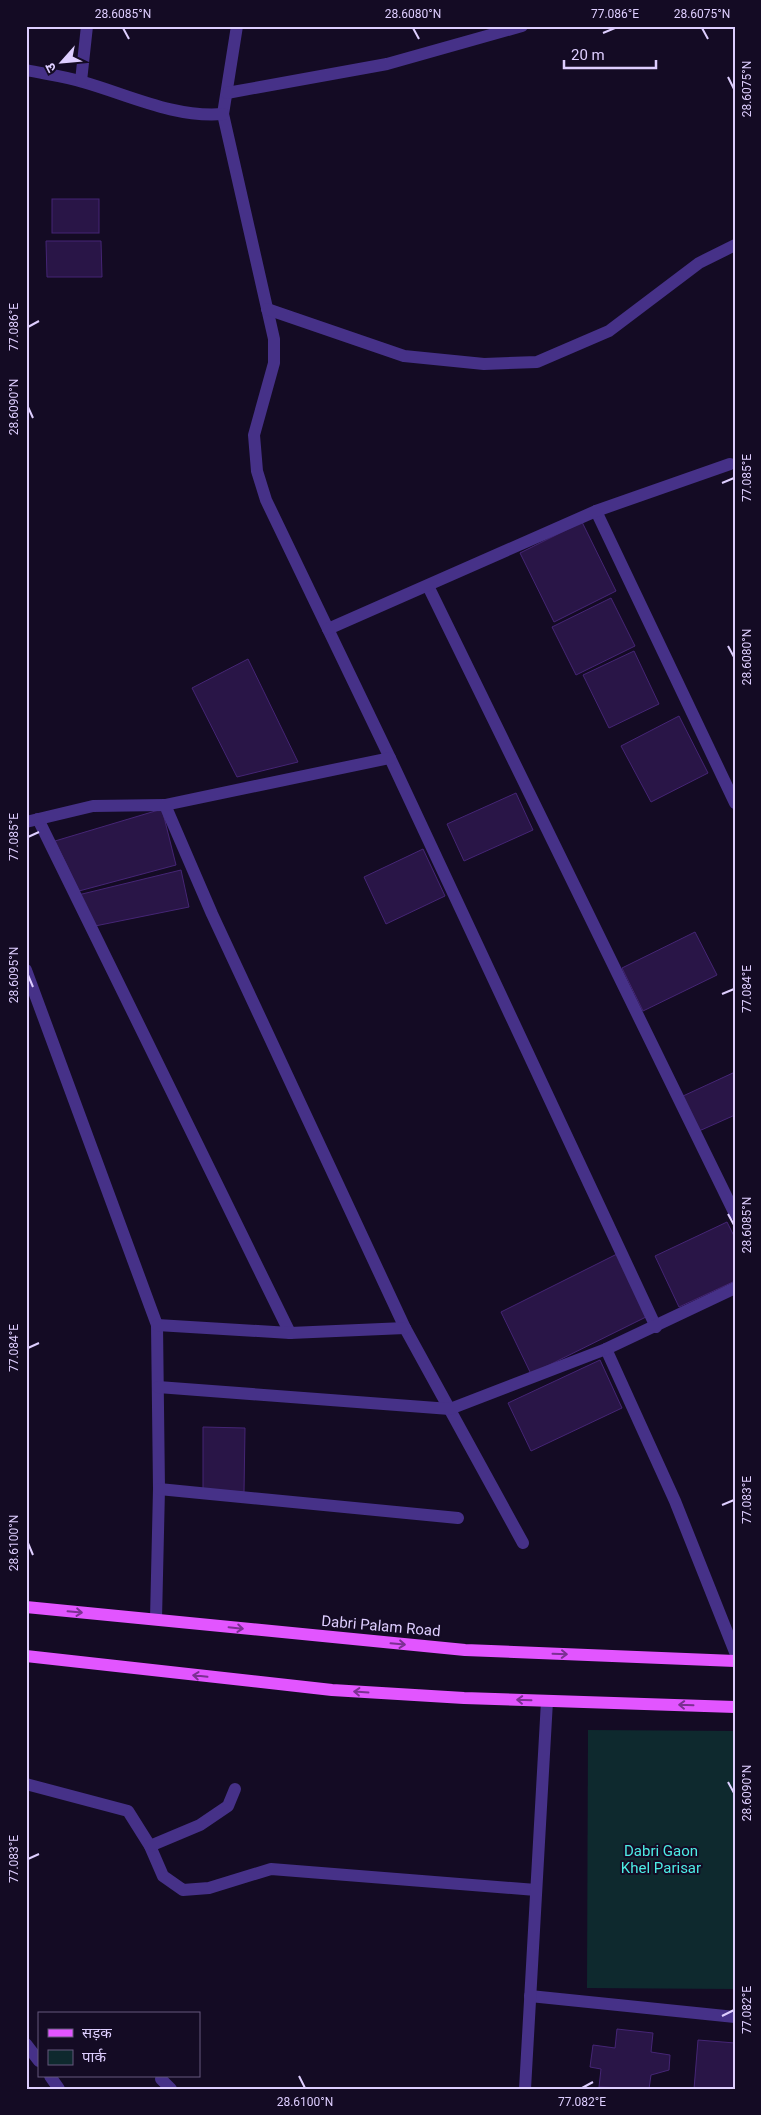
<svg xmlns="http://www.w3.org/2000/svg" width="761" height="2115" font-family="Roboto,'Noto Sans Devanagari',sans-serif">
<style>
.green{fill:#0e292e}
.building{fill:#291547;stroke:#452575}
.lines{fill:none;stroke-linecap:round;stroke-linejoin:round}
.lane{stroke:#463188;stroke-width:12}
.street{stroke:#463188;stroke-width:12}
.primary{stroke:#e255ff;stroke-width:12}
.oneway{stroke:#7b3092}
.ticks{fill:none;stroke:#deceff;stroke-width:2}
.labels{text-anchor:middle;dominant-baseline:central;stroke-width:4;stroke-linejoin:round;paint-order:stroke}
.street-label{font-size:15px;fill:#deceff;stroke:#140b24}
.park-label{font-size:15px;fill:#4dece5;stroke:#140b24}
.neatline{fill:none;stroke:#deceff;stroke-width:2}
.ticks-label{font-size:12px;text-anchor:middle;fill:#deceff}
</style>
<rect width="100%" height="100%" fill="#140b24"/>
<path class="green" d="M588 1730 735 1731V1989L587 1988Z"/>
<g class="building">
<rect x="52" y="199" width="47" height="34"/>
<path d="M46 241H101L102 277H47Z"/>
<path d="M582 522 616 591 554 622 520 553Z"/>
<path d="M611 598 635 646 576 675 552 627Z"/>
<path d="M634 651 659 704 609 728 583 675Z"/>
<path d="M248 659 298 762 237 777 192 688Z"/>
<path d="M679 716 708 773 651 802 621 746Z"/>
<path d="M516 793 533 830 464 861 447 824Z"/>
<path d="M162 809 176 865 79 891 55 841Z"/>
<path d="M423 849 445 896 386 924 364 877Z"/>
<path d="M181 870 189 907 95 926 78 895Z"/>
<path d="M695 932 717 975 643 1011 622 968Z"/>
<path d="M735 1072V1115L699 1131 683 1096Z"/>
<path d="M727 1222 735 1238V1281L679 1307 655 1256Z"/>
<path d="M619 1253 650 1315 531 1374 501 1312Z"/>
<path d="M600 1360 622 1408 531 1451 508 1403Z"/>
<path d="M203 1427 245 1428 244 1492 203 1491Z"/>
<path d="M617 2029 653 2033 651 2052 670 2055 669 2070 651 2075 649 2089 599 2087 601 2069 590 2067 593 2045 615 2048Z"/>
<path d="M698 2040 735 2043V2089H694Z"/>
</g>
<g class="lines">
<g class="lane">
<path d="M26 1784 128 1811 150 1846 163 1876 183 1890 209 1888 271 1869 536 1890"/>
<path d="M150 1846 200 1825 228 1806 235 1789"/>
<path d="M530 1996 735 2017"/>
<path d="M161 2079 171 2089"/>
<path d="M525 2089 547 1701"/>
</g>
<g class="street">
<path d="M237 26 223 114 274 339V363L254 435 257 471 266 500 390 758 656 1327"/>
<path d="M26 70C45 74 64 76 83 82 129 95 174 118 223 114"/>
<path d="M81 81 87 26"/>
<path d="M227 93 387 64 522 26"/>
<path d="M267 309 404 356 484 364 537 362 609 331 699 263 735 245"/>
<path d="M596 511 735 803"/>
<path d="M428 586 735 1214"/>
<path d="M328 629 596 511 730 464"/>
<path d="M165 805 212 914 405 1328 523 1543"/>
<path d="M38 819 290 1333"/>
<path d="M26 822 93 806 165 805 390 758"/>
<path d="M26 970 157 1325 159 1489 156 1619"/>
<path d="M157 1325 290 1333 405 1328"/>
<path d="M606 1349 675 1501 735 1652"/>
<path d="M158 1387 450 1409 606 1349 735 1288"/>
<path d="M159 1489 458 1518"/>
<path d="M26 2044 39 2061"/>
<path d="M50 2076 59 2089"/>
</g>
<g class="primary">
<path d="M26 1607 465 1650 735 1661"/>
<path d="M26 1656 332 1690 464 1698 735 1707"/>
</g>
</g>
<defs><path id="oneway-shaft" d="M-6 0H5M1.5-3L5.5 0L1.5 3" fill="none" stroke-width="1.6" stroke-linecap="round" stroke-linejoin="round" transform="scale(1.25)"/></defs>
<g class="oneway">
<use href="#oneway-shaft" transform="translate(75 1612) rotate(5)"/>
<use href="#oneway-shaft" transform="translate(236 1628) rotate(6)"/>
<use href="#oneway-shaft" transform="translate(398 1644) rotate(5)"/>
<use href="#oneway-shaft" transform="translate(560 1654) rotate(2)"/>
<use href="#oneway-shaft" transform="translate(200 1676) rotate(-174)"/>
<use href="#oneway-shaft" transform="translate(361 1692) rotate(-176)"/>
<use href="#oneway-shaft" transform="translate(524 1700) rotate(-178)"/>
<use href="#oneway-shaft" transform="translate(686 1705) rotate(-178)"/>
</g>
<path class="ticks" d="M123 28 129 39M413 28 419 39M702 28 708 39M603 33 615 28M728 77 734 89M28 327 39 321M28 407 33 418M722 483 734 478M728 646 734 657M28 837 39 832M28 975 33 987M722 994 734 989M728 1214 734 1225M28 1348 39 1343M722 1505 734 1500M28 1543 33 1555M728 1782 734 1793M28 1859 39 1854M722 2016 734 2010M299 2076 305 2088M582 2088 593 2082"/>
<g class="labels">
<g class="street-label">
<text transform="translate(381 1626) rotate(5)">Dabri Palam Road</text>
</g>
<g class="park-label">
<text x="661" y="1851">Dabri Gaon<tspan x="661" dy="17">Khel Parisar</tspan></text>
</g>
</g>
<rect width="761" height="2115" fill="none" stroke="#140b24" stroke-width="55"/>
<rect x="38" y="2012" width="162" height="65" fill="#140b24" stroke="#65597c"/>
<rect x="48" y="2029" width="25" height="8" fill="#e255ff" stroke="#65597c"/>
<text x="82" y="2038" font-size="15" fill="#deceff">सड़क</text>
<rect x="48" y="2050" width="25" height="15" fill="#0e292e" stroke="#65597c"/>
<text x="82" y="2062" font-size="15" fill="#deceff">पार्क</text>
<g transform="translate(62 62) rotate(243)" stroke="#140b24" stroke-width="4" paint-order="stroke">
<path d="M0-4L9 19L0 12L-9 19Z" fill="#deceff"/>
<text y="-8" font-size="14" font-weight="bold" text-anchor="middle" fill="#deceff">उ</text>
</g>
<path d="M564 60v8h92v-8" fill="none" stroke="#deceff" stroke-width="2.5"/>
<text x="571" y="60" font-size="15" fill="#deceff" stroke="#140b24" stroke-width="4" paint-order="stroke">20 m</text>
<rect x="28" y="28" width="706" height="2060" class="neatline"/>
<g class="ticks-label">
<text x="123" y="18">28.6085°N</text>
<text x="413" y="18">28.6080°N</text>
<text x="615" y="18">77.086°E</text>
<text x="702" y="18">28.6075°N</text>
<text transform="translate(747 89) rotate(-90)" y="4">28.6075°N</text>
<text transform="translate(14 327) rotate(-90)" y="4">77.086°E</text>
<text transform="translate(14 407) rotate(-90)" y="4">28.6090°N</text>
<text transform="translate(747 478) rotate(-90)" y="4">77.085°E</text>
<text transform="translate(747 657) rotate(-90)" y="4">28.6080°N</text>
<text transform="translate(14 837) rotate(-90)" y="4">77.085°E</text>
<text transform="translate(14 975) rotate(-90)" y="4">28.6095°N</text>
<text transform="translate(747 989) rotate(-90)" y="4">77.084°E</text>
<text transform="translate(747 1225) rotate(-90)" y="4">28.6085°N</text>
<text transform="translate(14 1348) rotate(-90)" y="4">77.084°E</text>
<text transform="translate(747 1500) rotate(-90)" y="4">77.083°E</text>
<text transform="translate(14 1543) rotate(-90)" y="4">28.6100°N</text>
<text transform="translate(747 1793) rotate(-90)" y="4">28.6090°N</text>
<text transform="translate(14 1859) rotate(-90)" y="4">77.083°E</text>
<text transform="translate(747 2010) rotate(-90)" y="4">77.082°E</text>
<text x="305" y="2106">28.6100°N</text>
<text x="582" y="2106">77.082°E</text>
</g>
</svg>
